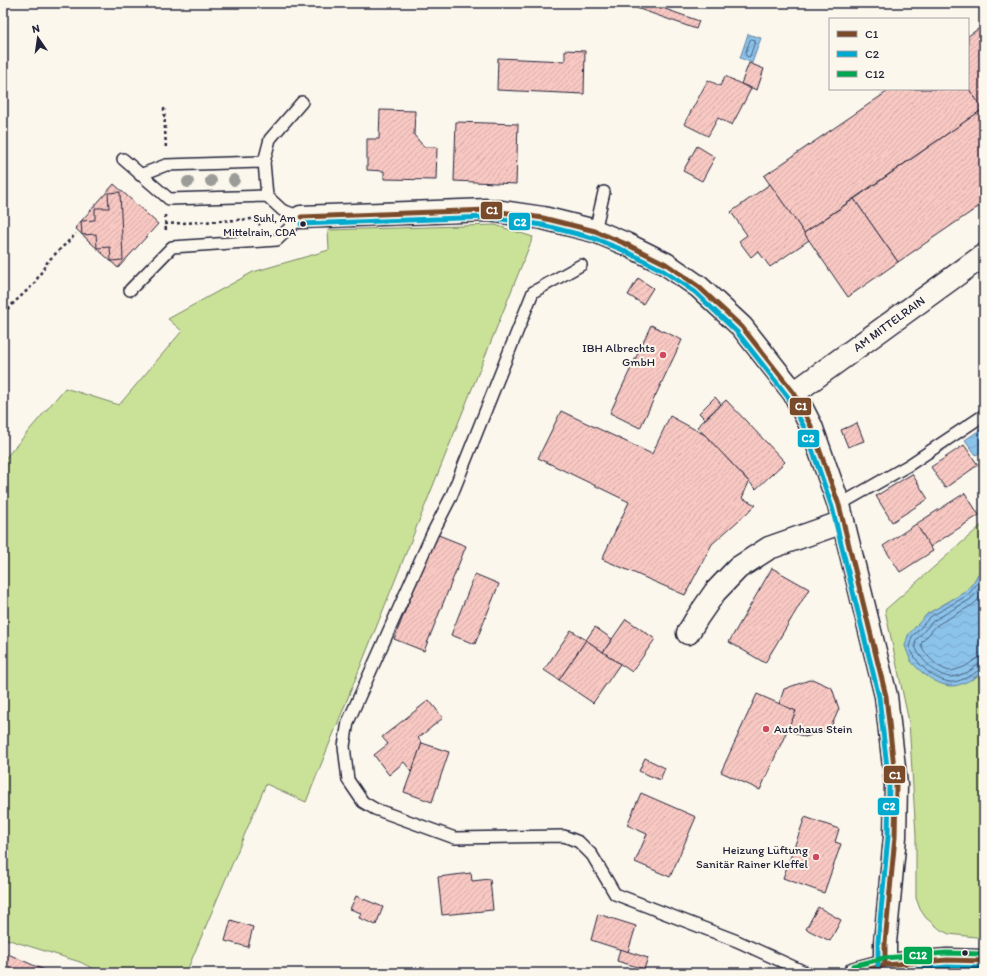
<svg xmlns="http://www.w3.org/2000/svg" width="987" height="976" font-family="Itim,sans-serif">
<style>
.grass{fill:#cae297;stroke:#768269}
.water{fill:url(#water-waves);stroke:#6283a4}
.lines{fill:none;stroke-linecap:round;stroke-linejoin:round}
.shore{stroke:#4c6281;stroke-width:1}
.building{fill:url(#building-hatch);stroke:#22223b}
.lane-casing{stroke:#22223b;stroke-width:14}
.street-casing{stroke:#22223b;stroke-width:25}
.path{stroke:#22223b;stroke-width:2.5;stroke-dasharray:3 3;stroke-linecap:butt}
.lane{stroke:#fbf7ec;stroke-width:11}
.street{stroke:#fbf7ec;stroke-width:22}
.bus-1-casing{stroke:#fbf7ec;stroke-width:8}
.bus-2-casing{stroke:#fbf7ec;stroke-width:8}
.bus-3-casing{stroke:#fbf7ec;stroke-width:8}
.bus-1{stroke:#7a4b2a;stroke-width:5}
.bus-2{stroke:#00a9ce;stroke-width:5}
.bus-3{stroke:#00a651;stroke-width:5}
.tree{fill:#9b9c97}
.bus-dot{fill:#22223b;stroke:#fbf7ec;stroke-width:1.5}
.poi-dot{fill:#d1495b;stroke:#fbf7ec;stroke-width:1.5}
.labels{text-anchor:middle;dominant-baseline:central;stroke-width:4;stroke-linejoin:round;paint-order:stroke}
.bus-label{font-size:11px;fill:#22223b;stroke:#fbf7ec;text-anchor:end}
.street-label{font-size:12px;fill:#22223b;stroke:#fbf7ec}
.poi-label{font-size:12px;fill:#22223b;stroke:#fbf7ec;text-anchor:end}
.line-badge{stroke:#fbf7ec;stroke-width:1.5}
.badge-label{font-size:11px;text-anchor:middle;font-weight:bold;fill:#fff}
</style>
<defs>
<pattern id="water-waves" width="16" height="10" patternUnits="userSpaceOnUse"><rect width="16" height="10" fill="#8cc3ea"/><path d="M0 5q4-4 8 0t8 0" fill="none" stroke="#78a7ca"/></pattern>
<pattern id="building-hatch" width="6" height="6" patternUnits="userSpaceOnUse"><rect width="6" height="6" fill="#f8c8c2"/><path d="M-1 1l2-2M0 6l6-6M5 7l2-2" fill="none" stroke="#d4aca8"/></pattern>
</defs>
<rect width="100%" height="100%" fill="#fbf7ec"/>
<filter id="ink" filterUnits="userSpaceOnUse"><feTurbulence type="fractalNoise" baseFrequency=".025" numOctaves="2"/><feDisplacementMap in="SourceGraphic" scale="8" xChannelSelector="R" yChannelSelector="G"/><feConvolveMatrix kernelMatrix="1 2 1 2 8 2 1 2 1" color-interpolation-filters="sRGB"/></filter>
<g filter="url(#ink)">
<g class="grass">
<path d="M495 225 533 237 306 802 266 784 186 973H102L80 962 3 938V461L65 388 119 405 182 331 168 319 253 272 329 250 328 230Z"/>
<path d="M984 523V564L973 583 965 592 927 614 972 680 984 671V938L949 934 941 930 926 918 920 909 916 898V835L909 722 885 610Z"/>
</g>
<g class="water">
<path d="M748 34 761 38 752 63 740 58Z"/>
<path d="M984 427V450L976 455 965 440Z"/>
<path d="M984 564V671C977 677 960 687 950 686 937 685 918 671 911 661 909 657 907 651 905 646L908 635 927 614 965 592 973 583Z"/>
</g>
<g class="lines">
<g class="shore">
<path d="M752 39 755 40V42L750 56 748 57 745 54 750 40Z"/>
<path d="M984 572 976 585 968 595 930 617 912 637 909 646C916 663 931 679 950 682 955 683 963 679 968 677 974 675 978 669 984 668"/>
<path d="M984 582 971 599 933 621 916 640 915 646C919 658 938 678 952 677 957 676 964 674 968 672 974 669 977 663 984 663"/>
<path d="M984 593 974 604 937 625 922 642 921 645C925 655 940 671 952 671 955 670 961 668 964 667 972 663 975 657 984 657"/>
</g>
</g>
<g class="building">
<path d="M628 3H658L657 6 699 21 696 29 628 5Z"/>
<path d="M984 25V109H983L968 88V36Z"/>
<path d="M565 50 585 51 584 94 497 90 498 58 565 61Z"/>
<path d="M749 63 764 69 757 90 741 84Z"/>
<path d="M725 76 751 89 732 125 718 118 708 136 684 124 708 80 720 86Z"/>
<path d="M968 88 983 109 804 233 764 176 891 89H968Z"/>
<path d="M983 109H984V203L898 262 854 199Z"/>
<path d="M380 110 415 111 414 135 424 147H437L436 180 384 179V171L367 170V139H379Z"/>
<path d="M456 122 518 124 516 184 454 181Z"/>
<path d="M697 146 715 157 702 181 683 171Z"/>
<path d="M114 184 158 224 118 268 75 228Z"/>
<path d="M770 184 809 240 770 267 758 251 751 257 739 241 747 235 731 212Z"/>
<path d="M120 192 123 260 111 261 110 247 97 248 96 234 82 235 81 221 95 220V208H109L108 193Z"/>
<path d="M854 199 898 262 848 297 804 233Z"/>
<path d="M638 278 653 288 643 304 628 295Z"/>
<path d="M651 325 682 340 640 428 610 413Z"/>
<path d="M715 397 721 404 705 419 699 413Z"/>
<path d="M726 400 785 462 756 489 697 427Z"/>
<path d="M561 411 652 454 670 416 705 435 749 482 742 498 756 505 712 544 685 595 602 559 629 502 538 458Z"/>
<path d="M857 423 864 441 848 447 841 430Z"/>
<path d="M964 445 978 465 945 488 931 467Z"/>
<path d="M912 474 928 499 892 522 876 496Z"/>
<path d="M965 493 979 515 930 547 916 524Z"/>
<path d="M916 524 933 551 900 572 883 546Z"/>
<path d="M436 534 466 546 424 651 394 639Z"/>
<path d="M772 568 809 589 765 663 729 642Z"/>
<path d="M475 574 499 584 475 644 451 635Z"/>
<path d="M626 619 655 639 632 672 603 652Z"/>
<path d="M595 627 612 639 603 652 586 640Z"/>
<path d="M571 630 586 640 559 680 544 670Z"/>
<path d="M586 640 620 664 593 703 559 680Z"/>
<path d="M812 679 832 688 839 709 830 729 805 737 787 730 796 711 779 704 784 689Z"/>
<path d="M757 694 796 711 760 790 721 772Z"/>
<path d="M429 700 443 718 418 738 422 743 412 772 404 762 389 775 374 755 388 744 382 737Z"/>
<path d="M422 743 449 752 432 802 404 792Z"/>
<path d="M645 758 665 768 660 780 639 771Z"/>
<path d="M641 793 696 817 670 877 635 862 647 834 627 825Z"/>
<path d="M805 817 839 829 835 842 841 844 824 893 783 878Z"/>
<path d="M471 873 472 881 490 879 493 910 442 915 438 877Z"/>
<path d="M356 896 383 907 376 925 359 918 361 913 350 909Z"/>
<path d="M818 907 841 920 830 941 806 929Z"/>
<path d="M598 914 636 926 628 952 591 940Z"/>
<path d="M231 920 253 927 248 947 225 941Z"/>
<path d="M620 949 648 958 644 969 617 961Z"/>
<path d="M8 954 51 973H3V965Z"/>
</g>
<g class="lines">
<defs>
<g id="lane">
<path d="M123 159 169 199 267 196 282 210 301 217 277 240 172 247 130 290"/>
<path d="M140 175 166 165 264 162"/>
<path d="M267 196 264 162 270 139 302 102"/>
<path d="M595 231 604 192"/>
<path d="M581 265 533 292 451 497 432 534 348 722 344 746 348 780 363 802 375 809 455 838 564 836 579 842 592 855 615 894 737 941 807 973"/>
<path d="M839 505 909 465 984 415"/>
</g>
<g id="street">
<path d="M301 217 488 210 543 218 595 231 626 244 666 264 699 287 742 327 794 393 811 426 839 505 886 696 896 785 895 837 885 943V965"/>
<path d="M794 393 984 255"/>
<path d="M688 633 697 618 715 592 738 568 769 548 843 522"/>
<path d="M855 973 885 965 947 960 984 961"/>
</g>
</defs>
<use href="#lane" class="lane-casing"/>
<use href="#street" class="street-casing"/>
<g class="path">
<path d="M164 108 166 149"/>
<path d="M165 215 166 232"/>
<path d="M165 224 254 219 260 225"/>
<path d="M3 313 34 284 48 261 76 234"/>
</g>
<use href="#lane" class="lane"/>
<use href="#street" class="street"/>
<defs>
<g id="bus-1">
<path d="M301 217 488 210 543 218 595 231 626 244 666 264 699 287 742 327 794 393 811 426 839 505 886 696 896 785 895 837 885 943V965"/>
<path d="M855 973 885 965 947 960 984 961"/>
</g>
<g id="bus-2">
<path d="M301 224 488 217 542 225 593 238 623 250 662 270 695 292 737 332 788 397 805 429 832 507 879 697 889 785 888 837 878 942V965"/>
<path d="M882 973 947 967 984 968"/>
</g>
<path id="bus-3" d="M853 966 884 958 946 953 984 954"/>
</defs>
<use href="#bus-1" class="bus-1-casing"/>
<use href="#bus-2" class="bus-2-casing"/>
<use href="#bus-3" class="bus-3-casing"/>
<use href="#bus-1" class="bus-1"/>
<use href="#bus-2" class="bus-2"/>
<use href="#bus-3" class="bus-3"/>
</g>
<g class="tree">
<circle cx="234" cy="180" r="6"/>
<circle cx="211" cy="181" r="6"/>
<circle cx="188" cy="182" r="6"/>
</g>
</g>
<g class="bus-dot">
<circle cx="303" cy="224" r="3.5"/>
<circle cx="965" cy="953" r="3.5"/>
</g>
<g class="poi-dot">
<circle cx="663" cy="355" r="4"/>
<circle cx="766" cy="729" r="4"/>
<circle cx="816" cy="857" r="4"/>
</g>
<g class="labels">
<g class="bus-label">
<text x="296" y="218">Suhl, Am<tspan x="296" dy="14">Mittelrain, CDA</tspan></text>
</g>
<g class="street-label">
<text transform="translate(889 324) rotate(-36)">AM MITTELRAIN</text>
</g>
<g class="poi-label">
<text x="655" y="348">IBH Albrechts<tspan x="655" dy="14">GmbH</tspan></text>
<text x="774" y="729" text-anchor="start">Autohaus Stein</text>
<text x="808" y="850">Heizung Lüftung<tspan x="808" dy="14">Sanitär Rainer Kleffel</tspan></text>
</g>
</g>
<g class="line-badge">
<rect x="480" y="201" width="23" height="19" rx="4" fill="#7a4b2a"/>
<rect x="508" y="212" width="23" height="19" rx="4" fill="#00a9ce"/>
<rect x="789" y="397" width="23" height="19" rx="4" fill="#7a4b2a"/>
<rect x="797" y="429" width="23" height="19" rx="4" fill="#00a9ce"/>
<rect x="883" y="765" width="23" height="19" rx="4" fill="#7a4b2a"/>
<rect x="877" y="797" width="23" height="19" rx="4" fill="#00a9ce"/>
<rect x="903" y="946" width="30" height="19" rx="4" fill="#00a651"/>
</g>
<g class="badge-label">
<text x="492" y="214">C1</text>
<text x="520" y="226">C2</text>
<text x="801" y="410">C1</text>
<text x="808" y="442">C2</text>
<text x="895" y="779">C1</text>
<text x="889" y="810">C2</text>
<text x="918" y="959">C12</text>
</g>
<rect width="987" height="976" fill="none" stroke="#fbf7ec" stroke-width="16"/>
<rect x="8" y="8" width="971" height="960" fill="none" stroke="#22223b" stroke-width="1.5" filter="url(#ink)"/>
<rect x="829" y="18" width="140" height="72" fill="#fbf7ec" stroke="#a4a2a5"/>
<rect x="837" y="31" width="20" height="6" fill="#7a4b2a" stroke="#a4a2a5"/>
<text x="865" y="38" font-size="12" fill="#22223b">C1</text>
<rect x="837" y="51" width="20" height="6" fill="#00a9ce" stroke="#a4a2a5"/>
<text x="865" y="58" font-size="12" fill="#22223b">C2</text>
<rect x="837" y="71" width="20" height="6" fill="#00a651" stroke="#a4a2a5"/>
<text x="865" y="78" font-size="12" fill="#22223b">C12</text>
<g transform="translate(38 38) rotate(347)" stroke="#fbf7ec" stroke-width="3" paint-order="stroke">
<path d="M0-3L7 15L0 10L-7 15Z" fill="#22223b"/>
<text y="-6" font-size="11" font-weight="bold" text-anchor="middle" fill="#22223b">N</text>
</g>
</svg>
